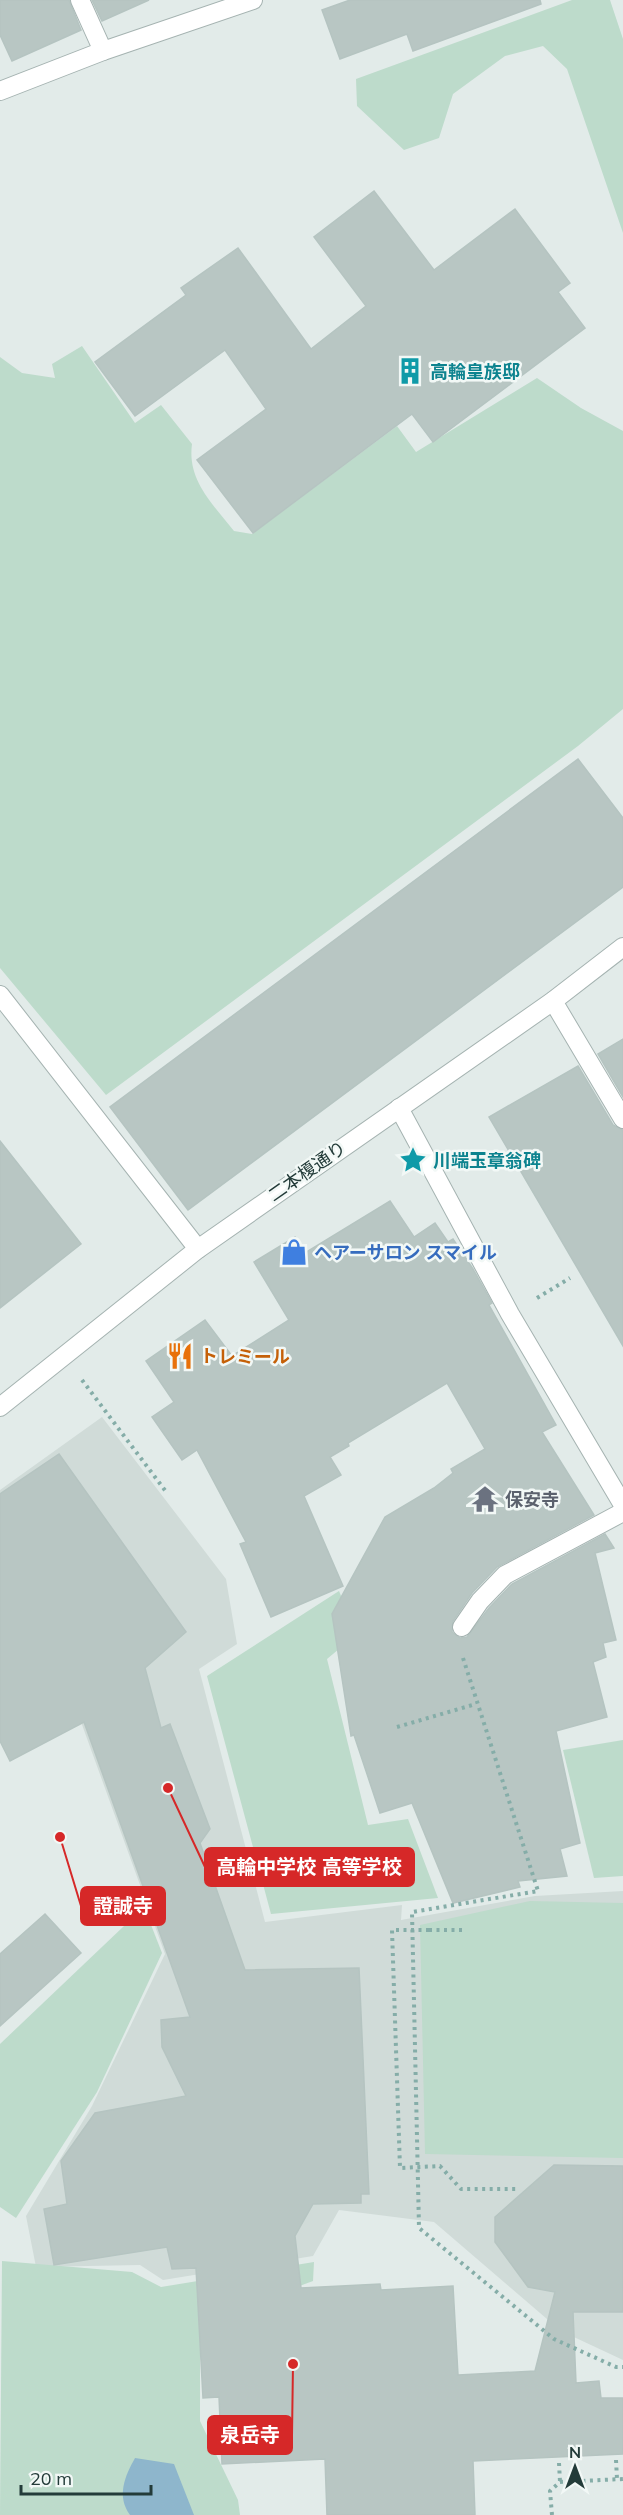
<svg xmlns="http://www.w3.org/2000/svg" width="623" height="2515" font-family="Mulish,'Noto Sans JP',sans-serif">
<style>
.built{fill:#d0dbd8}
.green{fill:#bddbcb}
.water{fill:#8eb6cc}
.building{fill:#b8c6c3;stroke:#b5c4c1;stroke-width:1.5}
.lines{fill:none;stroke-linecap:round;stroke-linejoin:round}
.service-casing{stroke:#a5b3b1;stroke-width:20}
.minor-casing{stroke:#a5b3b1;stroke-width:20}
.tertiary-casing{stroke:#a5b3b1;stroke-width:20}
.path{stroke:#85ada8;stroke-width:4;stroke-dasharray:3 4.5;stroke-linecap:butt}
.service{stroke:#fff;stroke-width:18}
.minor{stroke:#fff;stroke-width:18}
.tertiary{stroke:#fff;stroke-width:18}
.path-bridge{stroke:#85ada8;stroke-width:4;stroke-dasharray:3 4.5;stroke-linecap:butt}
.labels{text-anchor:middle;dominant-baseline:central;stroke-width:5;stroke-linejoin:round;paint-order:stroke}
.culture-label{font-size:18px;font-weight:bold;fill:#0d838f;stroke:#f2f8f6;text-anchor:start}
.street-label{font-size:18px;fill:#233b39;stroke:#f2f8f6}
.shop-label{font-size:18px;font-weight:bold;fill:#366cbe;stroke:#f2f8f6;text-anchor:start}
.food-label{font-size:18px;font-weight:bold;fill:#c56008;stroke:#f2f8f6;text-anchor:start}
.worship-label{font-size:18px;font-weight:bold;fill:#5b616d;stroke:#f2f8f6;text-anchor:start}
.leader{fill:none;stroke:#d62828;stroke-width:2}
.callout-dot{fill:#d62828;stroke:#f2f8f6;stroke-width:2}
.callout{fill:#d62828;stroke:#d62828;stroke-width:2}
.callout-label{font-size:20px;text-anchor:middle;font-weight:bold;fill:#fff}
</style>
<rect width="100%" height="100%" fill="#e2ebe9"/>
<path class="built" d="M102 1417 226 1579 237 1644 199 1669 265 1922 402 1905 401 1920 535 1896 623 1891V2360L561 2331 434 2222 339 2210 313 2256 163 2280 140 2265 36 2267 26 2216 92 2106 165 1954 68 1686 0 1590V1490Z"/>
<g class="green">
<path d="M572 0H610L623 39V233L567 69 543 46 505 56 453 94 439 138 404 150 357 106 356 79Z"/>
<path d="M82 346 135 423 161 405 192 444C187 481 213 504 234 531L252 534 397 426 416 452 537 378 581 408 623 431V709L578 746 106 1095 0 968V357L22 373 55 378 52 364Z"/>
<path d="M339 1591 357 1634 327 1659 368 1825 408 1819 438 1898 271 1914 207 1676Z"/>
<path d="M623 1740V1876L594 1878 563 1750Z"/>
<path d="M530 1901 623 1903V2158L425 2154 420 1925Z"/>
<path d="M144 1907 162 1953 97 2092 16 2218 0 2207V2044Z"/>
<path d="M2 2261 132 2272 161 2287 314 2262 313 2281 200 2323V2421L238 2500 240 2515H0Z"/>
</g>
<path class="water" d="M135 2458 174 2464 194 2515H130C116 2496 125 2476 135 2458Z"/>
<g class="building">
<path d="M0 0H69L81 30 12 61 0 35Z"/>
<path d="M92 0H149L102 21Z"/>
<path d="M350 0H540L541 4 413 51 407 34 340 59 322 10Z"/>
<path d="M374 191 434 270 515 209 570 283 558 292 585 328 433 442 412 414 253 533 197 460 266 409 225 350 135 416 95 362 186 295 181 288 238 248 311 349 366 306 314 237Z"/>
<path d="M578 759 623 818V887L188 1210 110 1107Z"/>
<path d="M623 1039V1097L598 1054Z"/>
<path d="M578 1066 613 1125 623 1130V1346L489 1117Z"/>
<path d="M0 1141 81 1244 0 1308Z"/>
<path d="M390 1201 414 1237 435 1223 448 1242 453 1239 473 1269 492 1303 489 1305 556 1425 542 1432 594 1515 497 1567 472 1593 453 1621 452 1632 460 1638 467 1637 489 1608 512 1584 605 1534 614 1548 595 1553 616 1640 603 1643 606 1657 593 1662 607 1717 556 1731 580 1843 560 1849 567 1876 518 1881 520 1887 453 1903 412 1803 380 1813 354 1735 351 1736 332 1614 385 1517 434 1488 453 1473 451 1469 485 1449 447 1383 348 1443 349 1446 330 1457 341 1475 304 1496 343 1586 271 1617 240 1544 246 1542 197 1450 182 1460 152 1417 174 1402 146 1361 205 1320 232 1356 289 1320 254 1262 295 1237 305 1253Z"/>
<path d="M59 1454 186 1632 145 1668 161 1728 170 1724 210 1829 200 1843 245 1970 359 1968 369 2194H361V2203L313 2204 295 2236 301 2288 380 2284 381 2290 453 2286 458 2375 535 2371 555 2292 528 2287 495 2242V2217L554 2165 623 2166V2312H573L576 2383 599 2381 601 2398H623V2454L473 2461 475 2515H327L325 2459 222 2464 219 2397 203 2398 196 2268 172 2269 167 2247 54 2265 44 2209 67 2204 61 2161 95 2113 186 2096 162 2047 161 2020 190 2017 84 1722 10 1761 0 1741V1494Z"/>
<path d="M45 1914 81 1953 0 2026V1954Z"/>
</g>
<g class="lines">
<defs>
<g id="service">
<path d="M553 1001 623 1119"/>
<path d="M399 1108 510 1314 623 1505"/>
<path d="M462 1627 480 1601 505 1575 623 1512"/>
</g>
<g id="minor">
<path d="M80 0 103 51"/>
<path d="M0 91 103 51 253 0"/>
<path d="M0 995 198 1249"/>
</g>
<path id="tertiary" d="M0 1407 198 1249 553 1001 623 947"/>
</defs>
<use href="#service" class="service-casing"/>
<use href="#minor" class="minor-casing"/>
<use href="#tertiary" class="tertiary-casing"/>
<g class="path">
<path d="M537 1298 570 1278"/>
<path d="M82 1380 167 1493"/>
<path d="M463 1658 538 1891 412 1912 419 2228 554 2339 616 2367H623"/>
<path d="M397 1727 476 1704"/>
<path d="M429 1930H465"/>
<path d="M616 2460 617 2479"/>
<path d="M559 2463 560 2482"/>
<path d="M552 2515 550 2491 560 2482 623 2479"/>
</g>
<use href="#service" class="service"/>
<use href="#minor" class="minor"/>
<use href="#tertiary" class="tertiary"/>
<path class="path-bridge" d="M429 1930H392L400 2168 440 2166 461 2189H519"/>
</g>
<defs>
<symbol id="building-bare" viewBox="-9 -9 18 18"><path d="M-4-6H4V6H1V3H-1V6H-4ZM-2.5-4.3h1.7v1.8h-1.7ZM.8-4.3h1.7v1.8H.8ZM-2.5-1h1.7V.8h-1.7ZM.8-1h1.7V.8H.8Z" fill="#0f9aa8" stroke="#f2f8f6" stroke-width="2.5" paint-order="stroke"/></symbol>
<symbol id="sight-bare" viewBox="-9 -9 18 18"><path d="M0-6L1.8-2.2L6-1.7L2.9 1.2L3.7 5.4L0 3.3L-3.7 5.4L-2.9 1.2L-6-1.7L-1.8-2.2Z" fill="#0f9aa8" stroke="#f2f8f6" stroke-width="2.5" paint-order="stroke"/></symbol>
<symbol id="shop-bare" viewBox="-9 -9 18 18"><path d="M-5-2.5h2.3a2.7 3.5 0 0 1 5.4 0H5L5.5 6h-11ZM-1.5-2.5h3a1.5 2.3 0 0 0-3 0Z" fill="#3f7fe0" stroke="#f2f8f6" stroke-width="2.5" paint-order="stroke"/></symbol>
<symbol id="restaurant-bare" viewBox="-9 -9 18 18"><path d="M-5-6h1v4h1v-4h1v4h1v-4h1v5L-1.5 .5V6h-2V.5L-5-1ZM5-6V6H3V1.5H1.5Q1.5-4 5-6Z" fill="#e8710a" stroke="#f2f8f6" stroke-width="2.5" paint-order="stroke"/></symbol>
<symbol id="temple-bare" viewBox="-9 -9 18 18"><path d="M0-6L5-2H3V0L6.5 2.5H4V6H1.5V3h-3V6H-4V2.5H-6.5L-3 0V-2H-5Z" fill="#6b7280" stroke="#f2f8f6" stroke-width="2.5" paint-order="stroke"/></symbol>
</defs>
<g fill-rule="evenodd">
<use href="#building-bare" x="391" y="352" width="38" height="38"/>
<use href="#sight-bare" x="394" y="1141" width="38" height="38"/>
<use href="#shop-bare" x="275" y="1233" width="38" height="38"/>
<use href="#restaurant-bare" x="161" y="1337" width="38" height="38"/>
<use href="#temple-bare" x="466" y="1480" width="38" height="38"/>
</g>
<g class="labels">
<g class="culture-label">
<text x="430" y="371">高輪皇族邸</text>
<text x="433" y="1160">川端玉章翁碑</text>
</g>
<g class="street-label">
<text transform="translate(307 1171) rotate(-35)">二本榎通り</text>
</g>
<g class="shop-label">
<text x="314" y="1252">ヘアーサロン スマイル</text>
</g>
<g class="food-label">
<text x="200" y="1356">トレミール</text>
</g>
<g class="worship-label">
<text x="505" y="1499">保安寺</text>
</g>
</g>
<path class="leader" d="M168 1788L205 1867M60 1837L81 1906M293 2364L292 2435"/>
<g class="callout-dot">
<circle cx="168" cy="1788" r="6"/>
<circle cx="60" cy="1837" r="6"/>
<circle cx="293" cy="2364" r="6"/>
</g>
<g class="callout">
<rect x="205" y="1848" width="209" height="38" rx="6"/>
<rect x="81" y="1887" width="84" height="38" rx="6"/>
<rect x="208" y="2416" width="84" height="38" rx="6"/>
</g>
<g class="callout-label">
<text x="309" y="1874">高輪中学校 高等学校</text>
<text x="123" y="1913">證誠寺</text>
<text x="250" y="2442">泉岳寺</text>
</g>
<g transform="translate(575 2467)" stroke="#f2f8f6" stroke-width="4.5" paint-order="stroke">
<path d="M0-4.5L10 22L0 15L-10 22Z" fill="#233b39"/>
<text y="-9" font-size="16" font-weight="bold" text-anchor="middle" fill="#233b39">N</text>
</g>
<path d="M21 2485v9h130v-9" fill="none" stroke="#233b39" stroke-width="3"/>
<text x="30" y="2485" font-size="18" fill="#233b39" stroke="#f2f8f6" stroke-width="4.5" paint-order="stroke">20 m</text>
</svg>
